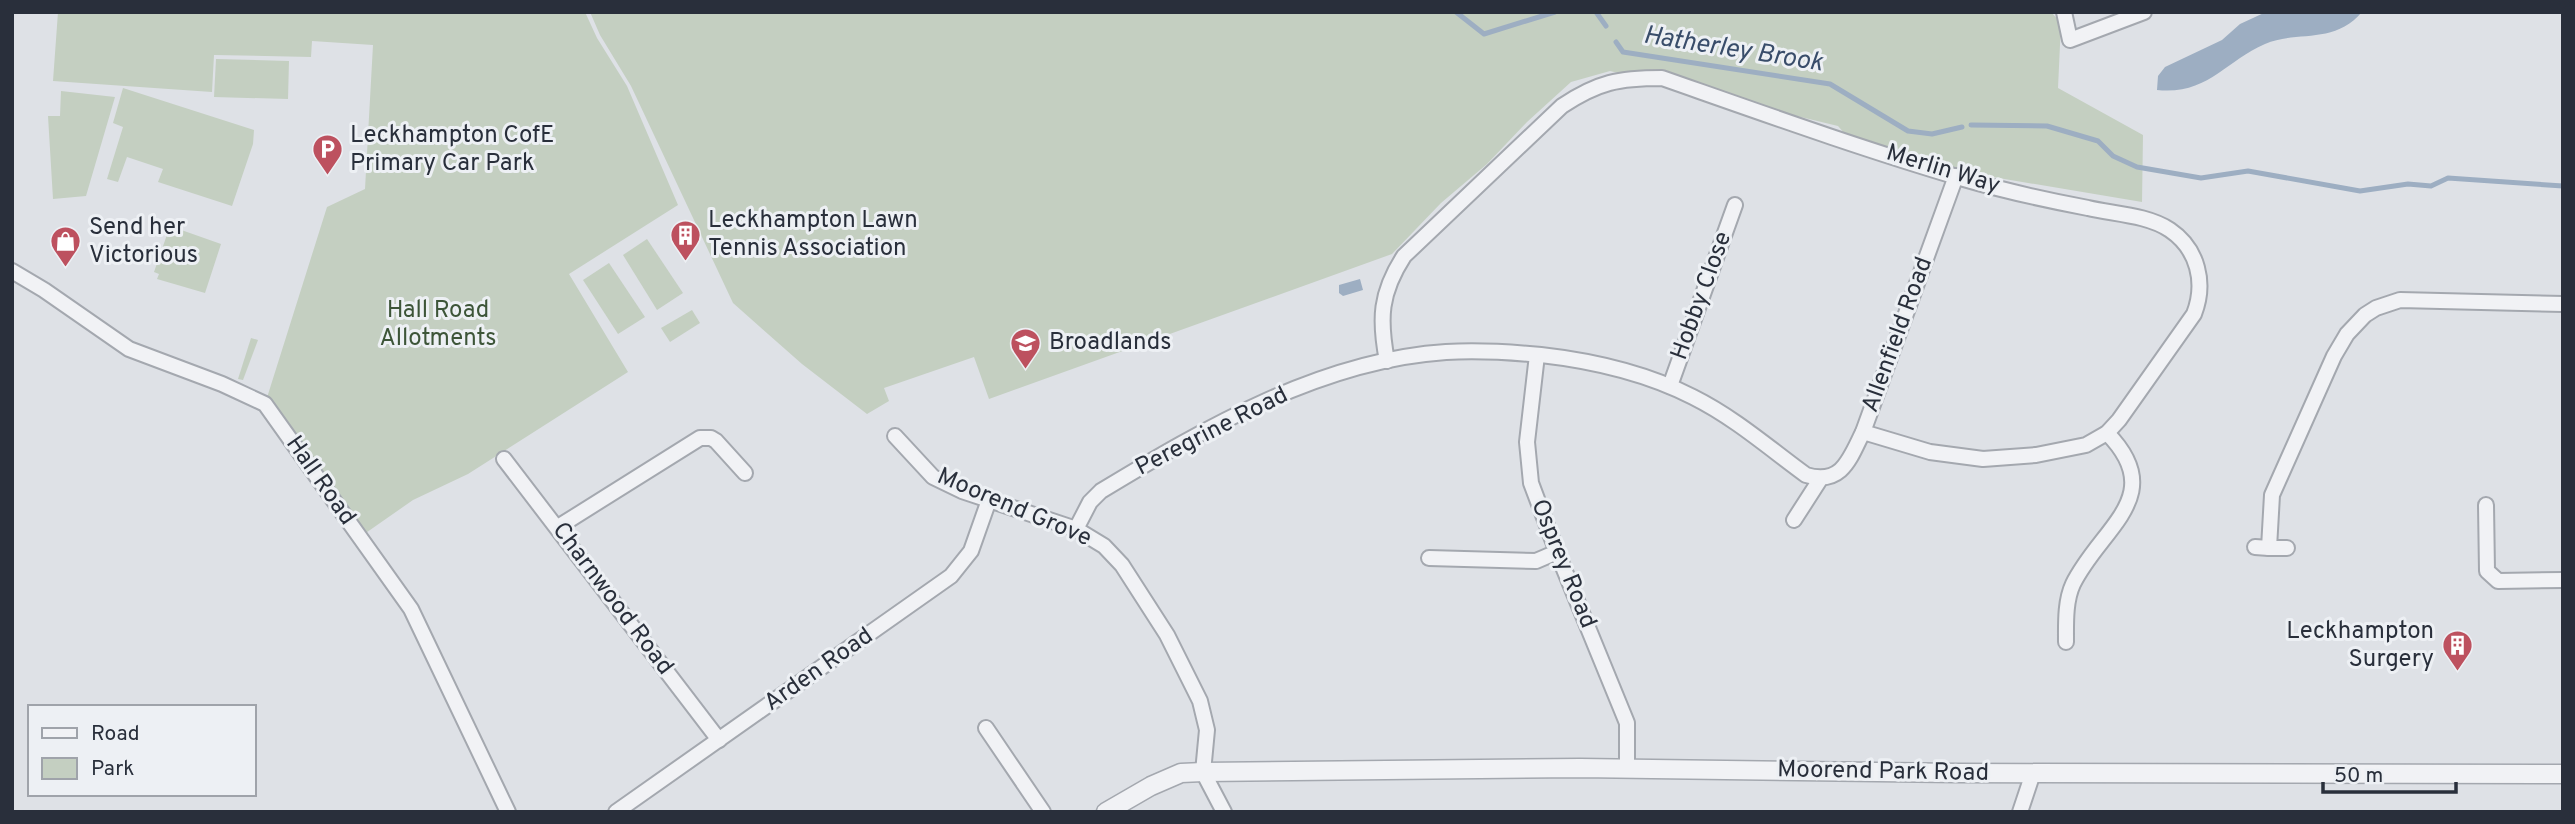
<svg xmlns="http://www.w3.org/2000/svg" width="2575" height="824" font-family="Overpass,sans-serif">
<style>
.green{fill:#c4cfc1}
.water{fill:#9daec2}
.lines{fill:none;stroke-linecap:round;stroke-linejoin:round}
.stream{stroke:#9daec2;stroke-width:5}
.minor-casing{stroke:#a4a8af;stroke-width:18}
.tertiary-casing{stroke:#a4a8af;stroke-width:21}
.minor{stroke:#f1f2f5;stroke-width:14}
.tertiary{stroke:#f1f2f5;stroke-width:18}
.labels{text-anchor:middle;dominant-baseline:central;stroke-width:6;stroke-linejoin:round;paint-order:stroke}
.poi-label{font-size:24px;fill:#292f3b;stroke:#edf0f4;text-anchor:start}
.street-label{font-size:24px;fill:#292f3b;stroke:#edf0f4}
.park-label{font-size:24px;fill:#3d5538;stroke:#edf0f4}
.water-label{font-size:26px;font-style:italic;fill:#394d6a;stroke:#edf0f4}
</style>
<rect width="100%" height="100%" fill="#dee1e6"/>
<g class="green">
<path d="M58 12H585L597 38 627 86 678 205 569 274 628 372 468 474 413 500 360 537 265 404 327 207 365 189 373 45 312 41 311 57 214 55 212 92 53 81Z"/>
<path d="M590 12H2051L2061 23 2058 88 2143 135 2142 202 1975 174 1845 134 1838 126 1610 71 1571 82 1527 122 1487 164 1441 203 1392 254 989 399 974 357 884 388 889 401 867 414 802 364 733 303 631 86 600 35Z"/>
<path d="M216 59 289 61 288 99 214 97Z"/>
<path d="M123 88 254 130 253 144 232 206 158 182 163 169 127 157 118 182 107 179 123 127 113 123Z"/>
<path d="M61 91 115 97 86 196 53 199 48 116H60Z"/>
<path d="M170 226 221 244 205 293 157 279 159 274 154 272Z"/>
<path d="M647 239 683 293 657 310 623 255Z"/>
<path d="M609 263 645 317 618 334 583 280Z"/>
<path d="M692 310 700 323 670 342 661 328Z"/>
<path d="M251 338 258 340 243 380 238 379Z"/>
</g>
<g class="water">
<path d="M2266 12H2362C2334 45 2298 30 2265 44 2224 62 2208 95 2157 90L2158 76 2165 67 2222 40 2240 24Z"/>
<path d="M1360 279 1363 290 1343 296 1339 293V285Z"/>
</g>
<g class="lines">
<g class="stream">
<path d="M1456 12 1484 34 1555 12"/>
<path d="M1596 12 1606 26"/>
<path d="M1616 42 1623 52 1830 84 1908 131 1932 134 1962 127"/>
<path d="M1971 125 2047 126 2098 141 2113 156 2137 167 2201 178 2248 171 2360 191 2408 184 2431 186 2448 178 2563 186"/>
</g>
<defs>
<g id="minor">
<path d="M2064 12 2070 40 2144 12"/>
<path d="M12 271 44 290 129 349 222 384 265 404 411 609 508 812"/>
<path d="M1537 355 1527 442 1531 483 1557 552 1627 723V769"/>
<path d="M1387 361C1379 319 1380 293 1404 256L1562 106C1598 82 1619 78 1662 78 1762 113 1862 149 1964 179 2005 191 2046 200 2088 208 2114 214 2148 215 2170 230 2198 249 2206 283 2194 314L2119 420 2107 433 2086 445 2036 455 1983 459 1930 452 1863 432"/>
<path d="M1670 386 1735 205"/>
<path d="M895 436 933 477 962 491 1076 529 1104 546 1122 565 1167 635 1200 701 1207 730 1203 772 1224 812"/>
<path d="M504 459 719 740"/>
<path d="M2486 505 2487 571 2498 581 2563 580"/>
<path d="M1794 520 1821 478"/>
<path d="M558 527 700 438H711L716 441 745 473"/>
<path d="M1076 529 1090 502 1101 491C1205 428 1322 360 1446 352 1478 350 1510 352 1541 355 1594 361 1646 373 1693 397 1735 418 1769 448 1806 475 1842 486 1850 458 1863 432L1956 176"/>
<path d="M2255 547 2269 548"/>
<path d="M2287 548H2269L2272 495 2334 356 2347 334 2365 315 2376 308 2400 300 2563 304"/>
<path d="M1429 558 1536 561 1557 552"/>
<path d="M2066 642C2066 624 2065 601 2073 584 2101 527 2169 496 2107 433"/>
<path d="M986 728 1043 812"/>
<path d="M616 812 951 576 971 551 989 500"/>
<path d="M2020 812 2033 773"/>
</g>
<path id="tertiary" d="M1106 812 1151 786 1181 773 1203 772 1580 768 1957 773 2563 774"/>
</defs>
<use href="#minor" class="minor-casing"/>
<use href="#tertiary" class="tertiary-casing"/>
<use href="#minor" class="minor"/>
<use href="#tertiary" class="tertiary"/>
</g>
<defs>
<symbol id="parking-pin" viewBox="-11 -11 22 30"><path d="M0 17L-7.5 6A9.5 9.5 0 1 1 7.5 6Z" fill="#bd515f" stroke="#edf0f4"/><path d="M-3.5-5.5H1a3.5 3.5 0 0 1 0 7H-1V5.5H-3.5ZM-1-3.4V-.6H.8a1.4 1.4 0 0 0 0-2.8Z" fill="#fff"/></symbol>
<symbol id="building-pin" viewBox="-11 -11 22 30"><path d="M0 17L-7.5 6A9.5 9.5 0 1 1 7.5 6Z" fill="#bd515f" stroke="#edf0f4"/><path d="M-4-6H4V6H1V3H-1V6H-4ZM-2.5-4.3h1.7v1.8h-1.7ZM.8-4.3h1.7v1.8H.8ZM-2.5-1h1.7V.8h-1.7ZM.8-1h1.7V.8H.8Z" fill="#fff"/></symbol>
<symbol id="shop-pin" viewBox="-11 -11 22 30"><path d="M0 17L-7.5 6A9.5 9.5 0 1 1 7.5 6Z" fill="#bd515f" stroke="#edf0f4"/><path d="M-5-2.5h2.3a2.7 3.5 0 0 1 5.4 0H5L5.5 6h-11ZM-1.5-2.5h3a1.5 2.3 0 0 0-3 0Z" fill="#fff"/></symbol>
<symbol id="school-pin" viewBox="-11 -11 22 30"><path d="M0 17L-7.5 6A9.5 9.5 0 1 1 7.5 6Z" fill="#bd515f" stroke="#edf0f4"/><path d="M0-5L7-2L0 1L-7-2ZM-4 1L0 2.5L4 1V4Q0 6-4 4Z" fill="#fff"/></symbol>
</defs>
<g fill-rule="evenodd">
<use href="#parking-pin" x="310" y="132" width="35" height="47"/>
<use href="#building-pin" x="668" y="218" width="35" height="47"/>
<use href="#shop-pin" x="48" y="224" width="35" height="47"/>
<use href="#school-pin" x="1008" y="326" width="35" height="47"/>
<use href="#building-pin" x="2440" y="628" width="35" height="47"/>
</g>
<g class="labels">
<g class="poi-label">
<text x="350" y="136">Leckhampton CofE<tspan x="350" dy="28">Primary Car Park</tspan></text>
<text x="708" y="221">Leckhampton Lawn<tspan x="708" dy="28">Tennis Association</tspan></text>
<text x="89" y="228">Send her<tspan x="89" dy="28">Victorious</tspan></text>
<text x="1049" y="343">Broadlands</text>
<text x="2434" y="632" text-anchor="end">Leckhampton<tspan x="2434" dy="28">Surgery</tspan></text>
</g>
<g class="street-label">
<text transform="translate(1943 170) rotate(17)">Merlin Way</text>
<text transform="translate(1702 296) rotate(-70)">Hobby Close</text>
<text transform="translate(1898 335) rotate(-70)">Allenfield Road</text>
<text transform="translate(1212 432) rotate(-27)">Peregrine Road</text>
<text transform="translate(320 481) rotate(55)">Hall Road</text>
<text transform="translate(1014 508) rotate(23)">Moorend Grove</text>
<text transform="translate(1563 564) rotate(68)">Osprey Road</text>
<text transform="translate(612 599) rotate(53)">Charnwood Road</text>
<text transform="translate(819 670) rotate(-35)">Arden Road</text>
<text transform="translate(1883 772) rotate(1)">Moorend Park Road</text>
</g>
<g class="park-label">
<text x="438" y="311">Hall Road<tspan x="438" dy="28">Allotments</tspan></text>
</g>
<g class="water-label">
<text transform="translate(1733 50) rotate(9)">Hatherley Brook</text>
</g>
</g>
<rect width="2575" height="824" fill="none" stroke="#292f3b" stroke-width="28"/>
<rect x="28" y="705" width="228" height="91" fill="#edf0f4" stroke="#9fa3aa" stroke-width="2"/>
<rect x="42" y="728" width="35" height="10" fill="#f1f2f5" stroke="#9fa3aa" stroke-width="2"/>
<text x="91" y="740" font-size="21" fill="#292f3b">Road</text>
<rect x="42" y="758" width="35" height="21" fill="#c4cfc1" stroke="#9fa3aa" stroke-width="2"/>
<text x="91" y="775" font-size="21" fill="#292f3b">Park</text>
<path d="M2323 782v10h133v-10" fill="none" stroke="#292f3b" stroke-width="3.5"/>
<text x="2334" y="782" font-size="21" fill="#292f3b" stroke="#edf0f4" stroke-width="5" paint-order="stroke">50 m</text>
</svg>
